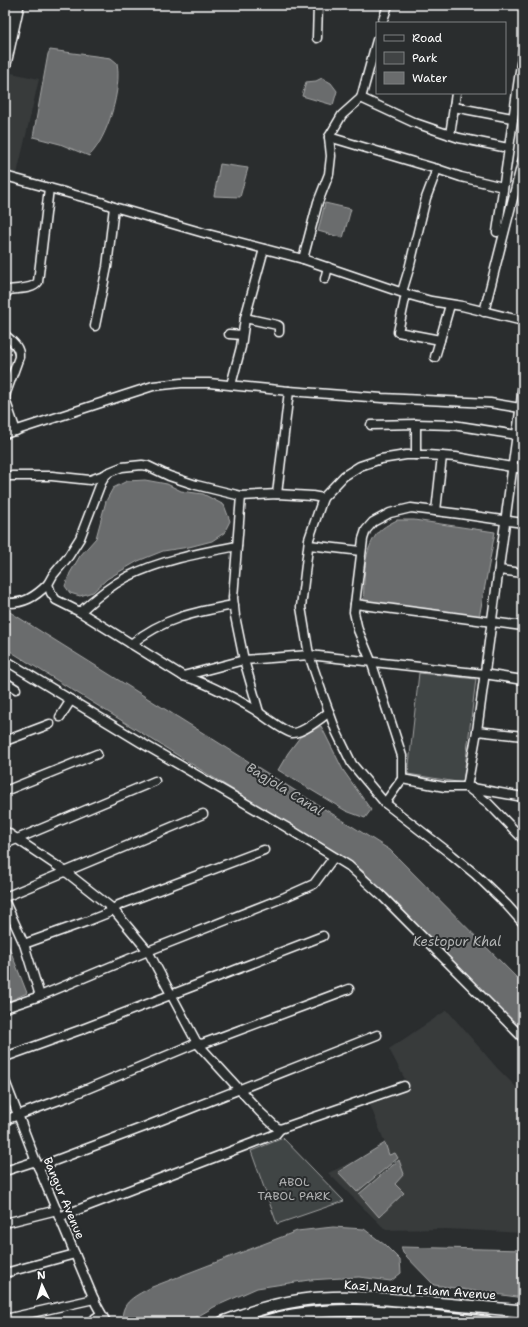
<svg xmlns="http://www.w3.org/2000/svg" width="528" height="1327" font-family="'Shantell Sans',sans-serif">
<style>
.built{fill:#373a3b}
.green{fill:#414445;stroke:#a0a2a2}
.water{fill:#6a6c6d;stroke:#a6a7a7}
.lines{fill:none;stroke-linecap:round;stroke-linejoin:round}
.minor-casing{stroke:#fff;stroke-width:11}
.major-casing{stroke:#fff;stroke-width:14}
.minor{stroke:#2a2d2e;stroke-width:8}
.major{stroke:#2a2d2e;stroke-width:11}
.labels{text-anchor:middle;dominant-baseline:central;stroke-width:4;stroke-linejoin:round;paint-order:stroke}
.park-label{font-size:12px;fill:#b3b4b5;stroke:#2a2d2e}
.street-label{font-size:12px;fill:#fff;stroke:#2a2d2e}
.water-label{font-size:13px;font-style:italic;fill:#b4b6b6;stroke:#2a2d2e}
</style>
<rect width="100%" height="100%" fill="#2a2d2e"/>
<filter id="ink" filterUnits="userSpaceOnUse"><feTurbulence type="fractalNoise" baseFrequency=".025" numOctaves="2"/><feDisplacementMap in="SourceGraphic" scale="8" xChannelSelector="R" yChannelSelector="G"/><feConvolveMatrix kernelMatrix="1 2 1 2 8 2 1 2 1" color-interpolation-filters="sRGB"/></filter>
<g filter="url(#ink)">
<g class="built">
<path d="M7 72 39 79 17 174 5 171V81Z"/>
<path d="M447 1010 498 1069 523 1094V1233L446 1229 386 1230 328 1173 386 1146 369 1102 409 1087 389 1049Z"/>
</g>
<g class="green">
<path d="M419 673 476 679 463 783 408 774Z"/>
<path d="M283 1138 344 1201 277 1224 251 1151Z"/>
</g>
<g class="water">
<path d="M50 50 111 58 117 63C122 88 108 138 89 156L60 144 33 137 48 54Z"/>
<path d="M322 78 331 83 337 91 333 105 302 96 306 82 316 81Z"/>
<path d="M220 164 248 168 240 197 214 196Z"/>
<path d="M325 203 351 209 343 238 318 231Z"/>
<path d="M145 480 167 484 181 491 203 494 224 505 230 521 224 533 212 541 189 547 163 551 138 561 107 579 93 592 80 596 70 593 65 586 70 573 80 556 96 538 106 501 113 488 127 481Z"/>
<path d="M397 520H414L495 532 479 618 363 603C365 581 362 554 376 535 381 528 389 524 397 520Z"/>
<path d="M5 609 390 850 523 984V1031L362 870 5 648Z"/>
<path d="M321 726 343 770 371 810 365 818 346 811 278 770 288 753 300 737Z"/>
<path d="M5 937 27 993 5 1003Z"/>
<path d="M385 1143 389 1155 395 1153 398 1158 357 1192 338 1172Z"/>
<path d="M399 1160 404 1174 395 1184 404 1193 379 1217 359 1194Z"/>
<path d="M333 1227 364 1229 385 1245 400 1260 401 1273 391 1281 359 1277 309 1280 257 1288 214 1307 188 1322H123C119 1302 137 1295 152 1287L297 1231Z"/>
<path d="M401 1247 523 1250V1298L434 1285 403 1253Z"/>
</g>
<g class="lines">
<defs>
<g id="minor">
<path d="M382 23 388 5"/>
<path d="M317 38 318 5"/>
<path d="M377 40 361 98 415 123 459 138 508 148"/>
<path d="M454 107 512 118"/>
<path d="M450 135 456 93"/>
<path d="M329 137 437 169 461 177 503 187"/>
<path d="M5 176 101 202 114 207 204 233 303 259 406 294 431 301 462 306 523 321"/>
<path d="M497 232 523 50"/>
<path d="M303 259 318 202 329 174 331 156 329 137 342 115 361 98"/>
<path d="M325 279 328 267"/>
<path d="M402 292 409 269 426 198 437 169"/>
<path d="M406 294 398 332 440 340 435 357"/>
<path d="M5 295 9 290C18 288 32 290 38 282L49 188"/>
<path d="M484 312 523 159"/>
<path d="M245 318 277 325 279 326V332"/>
<path d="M95 326 107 267 114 207"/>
<path d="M229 334 242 335"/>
<path d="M5 335C12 341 20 347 19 357L6 393 5 399 16 431"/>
<path d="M440 340 450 305"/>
<path d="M523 379 521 404 477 731 467 787 488 803 523 839"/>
<path d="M231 385 241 347 245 318 264 249"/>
<path d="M416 424 453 425 517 435"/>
<path d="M371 425 416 424V455"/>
<path d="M5 434 153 386 181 383H209L289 391 382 398 490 403 520 408"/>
<path d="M523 469 456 457 427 455H406L381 459 360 466 344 476 323 498 309 539 301 607 309 655 321 690 336 731 352 764 385 803 452 855 475 874 506 904 523 923"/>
<path d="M5 476H52L90 480 107 474"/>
<path d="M277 494 289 391"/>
<path d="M241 496 233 598 235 616 244 660 259 712"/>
<path d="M323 498 312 496 277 494 241 496 196 485 169 476 148 466 142 465 122 467 107 473 101 483 80 538 68 557 53 575 48 584 51 593 56 600 80 612 183 676C208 683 233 697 255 710 263 715 284 732 292 733 301 734 322 718 329 712"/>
<path d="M436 511 442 456"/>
<path d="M309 545 361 551"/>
<path d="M499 570 523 573"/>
<path d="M5 603C24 604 35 597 48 584"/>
<path d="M355 604 523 626"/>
<path d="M80 612C94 599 110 586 127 577 161 560 200 553 237 546"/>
<path d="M131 644C164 618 194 612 234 605"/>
<path d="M5 660 140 742 286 827 349 866 383 897 523 1038"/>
<path d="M183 676 244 660 309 655 484 674 523 680"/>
<path d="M5 682 16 689"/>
<path d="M60 717 71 700"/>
<path d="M477 731 523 736"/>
<path d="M5 741 50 724"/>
<path d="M402 779 445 787H467L523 797"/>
<path d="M5 791 97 754"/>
<path d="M385 803 402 779V756L371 661 358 630 354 612 363 539 366 530 373 522 390 513 411 508 460 514 523 523"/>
<path d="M5 831 66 872 113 909 148 951 197 1043 260 1112 276 1127 280 1129 276 1134 59 1217"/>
<path d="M5 844 155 781"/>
<path d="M5 897 203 814"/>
<path d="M5 902 24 944 88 921 108 913 119 905 264 850"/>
<path d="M24 944 40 996"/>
<path d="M5 1008 40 996 148 951 285 897 314 884 334 857"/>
<path d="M5 1057 80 1030 323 936"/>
<path d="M5 1081 35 1159 96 1304 106 1322"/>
<path d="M5 1120 70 1096 197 1043 202 1044 349 989"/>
<path d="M280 1129 404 1086"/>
<path d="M38 1167 144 1127 377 1035"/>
<path d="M5 1171 36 1161"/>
<path d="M5 1223 57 1210"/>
<path d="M5 1273 75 1254"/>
<path d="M5 1319 94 1299"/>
<path d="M90 1322 101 1314"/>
<path d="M323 1322 351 1321 375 1322"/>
</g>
<g id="major">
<path d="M5 17 7 5"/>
<path d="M5 64 18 5"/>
<path d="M223 1322C248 1312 275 1304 302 1300 338 1295 375 1298 411 1301 448 1304 486 1308 523 1311"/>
<path d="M263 1322C336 1300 413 1315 487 1322"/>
</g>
</defs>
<use href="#minor" class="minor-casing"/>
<use href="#major" class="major-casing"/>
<use href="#minor" class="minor"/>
<use href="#major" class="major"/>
</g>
</g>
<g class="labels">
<g class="park-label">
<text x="294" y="1182">ABOL<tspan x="294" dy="14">TABOL PARK</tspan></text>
</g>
<g class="street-label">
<text transform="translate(64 1198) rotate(67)">Bangur Avenue</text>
<text transform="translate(420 1290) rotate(4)">Kazi Nazrul Islam Avenue</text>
</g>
<g class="water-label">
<text transform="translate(285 789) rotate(32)">Bagjola Canal</text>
<text x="457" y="941">Kestopur Khal</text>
</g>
</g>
<rect width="528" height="1327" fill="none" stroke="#2a2d2e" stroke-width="20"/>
<rect x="10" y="10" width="508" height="1307" fill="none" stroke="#fff" stroke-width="1.5" filter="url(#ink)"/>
<rect x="376" y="22" width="130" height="72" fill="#2a2d2e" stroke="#7f8182"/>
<rect x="384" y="35" width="20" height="6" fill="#2a2d2e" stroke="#7f8182"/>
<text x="412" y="42" font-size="12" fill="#ffffff">Road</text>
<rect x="384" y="52" width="20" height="12" fill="#414445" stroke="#7f8182"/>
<text x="412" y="62" font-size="12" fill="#ffffff">Park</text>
<rect x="384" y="72" width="20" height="12" fill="#6a6c6d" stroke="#7f8182"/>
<text x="412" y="82" font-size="12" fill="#ffffff">Water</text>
<g transform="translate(42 1285) rotate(356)" stroke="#2a2d2e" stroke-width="3" paint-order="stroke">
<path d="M0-3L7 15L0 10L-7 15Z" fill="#ffffff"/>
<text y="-6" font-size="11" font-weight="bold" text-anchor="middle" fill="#ffffff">N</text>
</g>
</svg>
